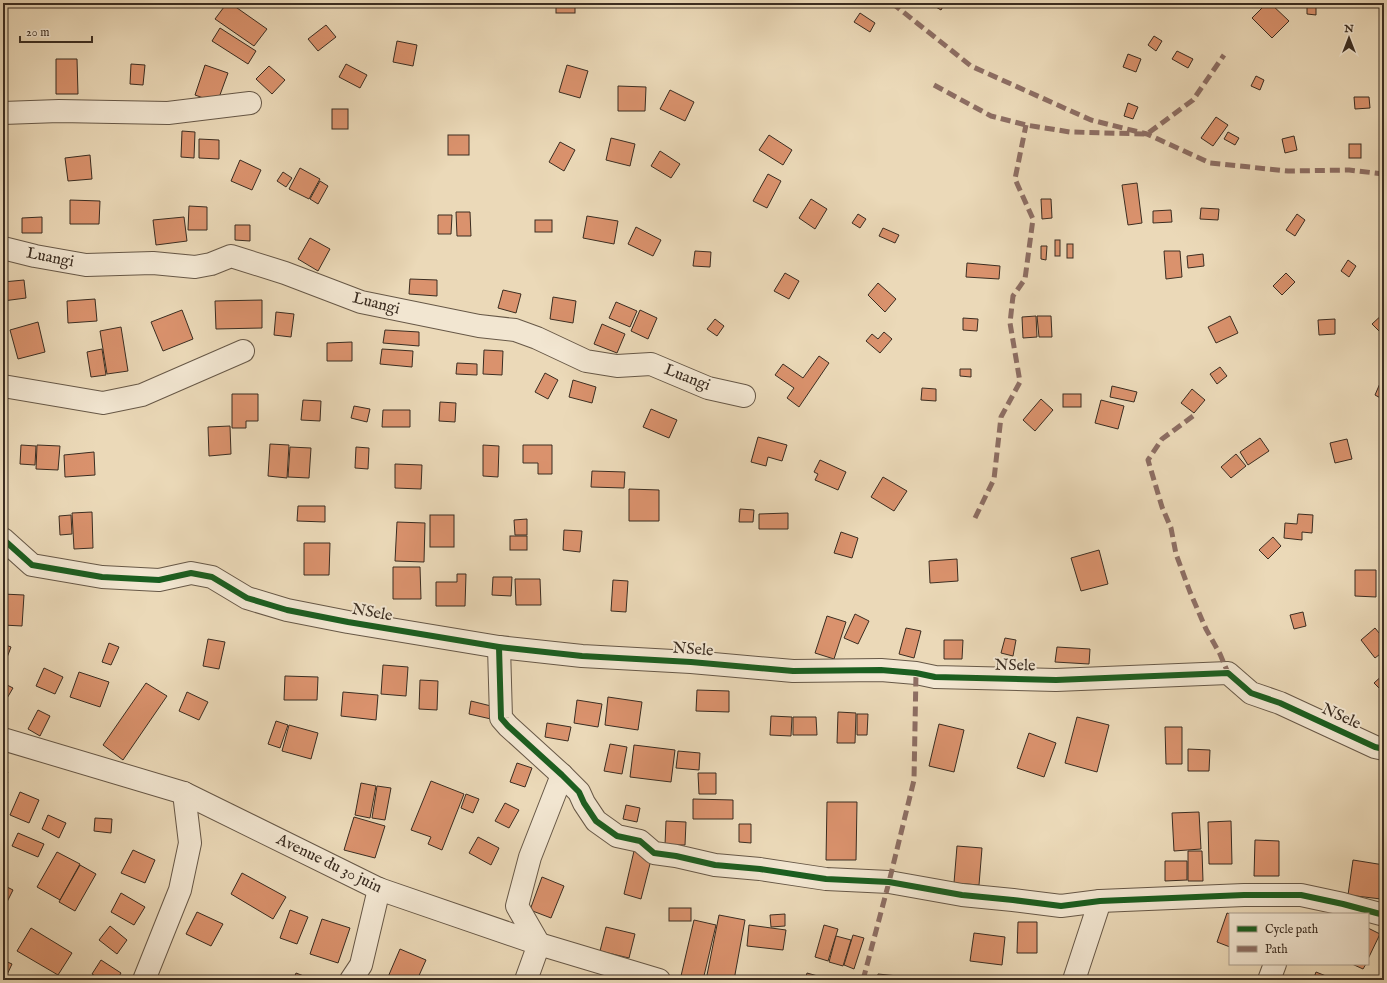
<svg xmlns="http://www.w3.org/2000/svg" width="1387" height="983" font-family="'IM FELL English',serif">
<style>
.building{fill:#da926d;stroke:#3b2d21}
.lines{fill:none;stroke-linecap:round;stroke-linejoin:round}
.minor-casing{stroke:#675847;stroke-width:24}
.minor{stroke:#f2e6d1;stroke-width:22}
.quiet{stroke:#8d6e63;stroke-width:5;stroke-dasharray:10 5;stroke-linecap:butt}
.cycleway-casing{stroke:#f2e6d1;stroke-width:8}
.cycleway{stroke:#1b5e20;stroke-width:6}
.labels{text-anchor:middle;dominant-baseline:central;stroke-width:4;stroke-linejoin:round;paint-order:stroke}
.street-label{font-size:16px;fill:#3b2d21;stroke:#f2e6d1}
</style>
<rect width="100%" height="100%" fill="#ebd9b8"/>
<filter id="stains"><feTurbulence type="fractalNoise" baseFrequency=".005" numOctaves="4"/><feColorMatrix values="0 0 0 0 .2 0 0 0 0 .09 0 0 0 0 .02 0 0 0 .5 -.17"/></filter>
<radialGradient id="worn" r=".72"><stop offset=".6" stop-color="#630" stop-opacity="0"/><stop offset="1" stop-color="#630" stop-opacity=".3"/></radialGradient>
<g class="building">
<path d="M227 3H230L267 29 254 46 215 19Z"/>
<rect x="556" y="3" width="19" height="10"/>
<path d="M929 3H945L941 10Z"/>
<path d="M1267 3H1270L1289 21 1272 38 1252 18Z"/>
<path d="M1307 3H1316V15L1307 14Z"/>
<path d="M860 13 875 23 870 32 854 22Z"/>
<path d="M326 25 336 37 318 51 308 39Z"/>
<path d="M220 28 256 51 248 64 212 41Z"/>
<path d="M1154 36 1162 41 1156 51 1148 45Z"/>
<path d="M397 41 417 45 413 66 393 62Z"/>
<path d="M1177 51 1193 59 1188 68 1172 59Z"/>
<path d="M1128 54 1141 59 1136 72 1123 67Z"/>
<path d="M56 59H77L78 94H56Z"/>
<path d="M131 64 145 65 143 85 130 84Z"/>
<path d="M346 64 367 75 360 88 339 77Z"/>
<path d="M205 65 228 73 217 103 195 95Z"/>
<path d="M567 65 588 71 580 98 559 92Z"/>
<path d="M269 66 285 80 272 94 256 79Z"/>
<path d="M1256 76 1264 80 1260 90 1251 86Z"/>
<path d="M618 86 646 87 645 111H618Z"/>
<path d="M670 90 694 102 685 121 660 109Z"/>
<path d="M1354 97H1369L1370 108 1355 109Z"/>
<path d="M1128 103 1138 107 1133 119 1124 116Z"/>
<rect x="332" y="109" width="16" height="20"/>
<path d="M1216 117 1228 125 1213 146 1201 138Z"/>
<path d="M182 131 195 132 194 158 181 157Z"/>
<path d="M1228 132 1239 138 1235 145 1224 139Z"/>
<rect x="448" y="135" width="21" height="20"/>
<path d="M769 135 792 150 783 165 759 150Z"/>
<path d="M1294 136 1297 150 1285 153 1282 139Z"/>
<path d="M611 138 635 144 630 166 606 160Z"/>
<path d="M199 139 219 140V159L199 158Z"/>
<path d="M560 142 575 150 564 171 549 162Z"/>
<rect x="1349" y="144" width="12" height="14"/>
<path d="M660 151 680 164 671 178 651 166Z"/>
<path d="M90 155 92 179 68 181 65 158Z"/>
<path d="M240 160 261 170 252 190 231 181Z"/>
<path d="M300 168 320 179 309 199 289 189Z"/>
<path d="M283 172 292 178 286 187 277 181Z"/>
<path d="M768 174 781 181 767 208 753 201Z"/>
<path d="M320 181 328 186 318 204 310 199Z"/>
<path d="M1137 183 1142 223 1128 225 1122 185Z"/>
<path d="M811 199 827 209 815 229 799 218Z"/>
<path d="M1041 199H1051L1052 218 1042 219Z"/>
<path d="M70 200 100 201 99 224H70Z"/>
<path d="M189 206 207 207V230H188Z"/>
<path d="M1201 208 1219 209 1218 220 1200 219Z"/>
<path d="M1171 210 1172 222 1153 223V211Z"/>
<path d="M456 212H470L471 236H457Z"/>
<path d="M858 214 866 219 860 228 852 223Z"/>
<path d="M1297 214 1305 220 1295 236 1286 230Z"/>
<path d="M438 215H452L451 234H438Z"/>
<path d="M587 216 618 221 614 244 583 238Z"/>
<path d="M42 217V233H22V218Z"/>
<path d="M184 217 187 241 156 245 153 220Z"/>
<rect x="535" y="220" width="17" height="12"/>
<path d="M235 225H250V241L235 240Z"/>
<path d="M636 227 661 240 653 256 628 244Z"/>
<path d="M883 228 899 235 895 243 879 236Z"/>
<path d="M310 238 330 249 318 271 298 259Z"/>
<rect x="1055" y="240" width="5" height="16"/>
<rect x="1067" y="244" width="6" height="14"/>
<path d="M1041 246H1047L1046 260 1041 259Z"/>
<path d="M695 251 711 252 710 267 693 266Z"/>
<path d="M1164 251H1180L1182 277 1166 279Z"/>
<path d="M1203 254 1204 266 1188 268 1187 256Z"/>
<path d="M1348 260 1356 266 1349 277 1341 271Z"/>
<path d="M967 263 1000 266 999 279 966 277Z"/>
<path d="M785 273 799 281 789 299 774 291Z"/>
<path d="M1286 273 1295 282 1282 295 1273 286Z"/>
<path d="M410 279 437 280V296L409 294Z"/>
<path d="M24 280 26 298 3 301V282Z"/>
<path d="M878 283 896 299 885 312 868 295Z"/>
<path d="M503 290 521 294 516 313 498 308Z"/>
<path d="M553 297 576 301 573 323 550 319Z"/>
<path d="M95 299 97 321 68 323 67 301Z"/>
<path d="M262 300V328L216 329 215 301Z"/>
<path d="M616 302 637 311 630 327 609 318Z"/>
<path d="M182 310 193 339 163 351 151 322Z"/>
<path d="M640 310 657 318 648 339 631 331Z"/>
<path d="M276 312 294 314 291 337 274 335Z"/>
<path d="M1384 313V330L1381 333 1372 324Z"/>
<path d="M1036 316 1037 337 1023 338 1022 317Z"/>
<path d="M1037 316H1051L1052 337H1039Z"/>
<path d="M1230 316 1238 333 1216 343 1208 327Z"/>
<path d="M963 318 978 319 977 331 963 330Z"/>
<path d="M715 319 724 326 717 336 707 329Z"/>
<path d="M1335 319V334L1319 335 1318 320Z"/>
<path d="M38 322 45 352 18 359 10 330Z"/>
<path d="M602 324 625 334 617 353 594 344Z"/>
<path d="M121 327 128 371 107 374 100 331Z"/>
<path d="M385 330 419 332V346L383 343Z"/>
<path d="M884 332 892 339 880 353 866 341 872 334 878 339Z"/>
<path d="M352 342V361H327V343Z"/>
<path d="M102 349 106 375 91 377 87 352Z"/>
<path d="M382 349 413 351 412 367 380 364Z"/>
<path d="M484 350 503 351 502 375 483 374Z"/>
<path d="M819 356 829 363 799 407 787 398 794 388 775 375 783 364 803 378Z"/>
<path d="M457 363 477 364V375L456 374Z"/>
<path d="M1220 367 1227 376 1217 384 1210 374Z"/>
<path d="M960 369H971V377L960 376Z"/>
<path d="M545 373 558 380 548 399 535 392Z"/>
<path d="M573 380 596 387 592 403 569 397Z"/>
<path d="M1381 381 1384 382V400L1375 395Z"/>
<path d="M1112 386 1137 392 1134 402 1110 397Z"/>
<path d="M922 388 936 389V401L921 400Z"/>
<path d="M1192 389 1205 400 1194 413 1181 403Z"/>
<path d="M232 394H258V421H246V428H232Z"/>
<rect x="1063" y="394" width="18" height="13"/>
<path d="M1041 399 1053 410 1035 431 1023 420Z"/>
<path d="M303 400 321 401 320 421 301 420Z"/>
<path d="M1101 400 1124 406 1118 429 1095 423Z"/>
<path d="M440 402 456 403 455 422 439 421Z"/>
<path d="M354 406 370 409 367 422 351 418Z"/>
<path d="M651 409 677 420 669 438 643 427Z"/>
<path d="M383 410H410V427H382Z"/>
<path d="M230 426 231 454 209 456 208 427Z"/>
<path d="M758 437 787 445 782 461 768 457 766 466 751 462Z"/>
<path d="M1260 438 1269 451 1248 465 1240 452Z"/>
<path d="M1347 439 1352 459 1335 463 1330 443Z"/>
<path d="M270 444 289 445 287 478 268 476Z"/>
<path d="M21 445 36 446 35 465 20 464Z"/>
<path d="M37 445 60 446 58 470 36 469Z"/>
<path d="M483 445 499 446 498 477 483 476Z"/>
<path d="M523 445H552V474H538V463H523Z"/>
<path d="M290 447 311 448 309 478 288 477Z"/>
<path d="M356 447 369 448 368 469 355 468Z"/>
<path d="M94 452 95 475 65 477 64 455Z"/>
<path d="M1236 454 1246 466 1231 478 1221 467Z"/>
<path d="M820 460 846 472 838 490 815 480 818 474 814 472Z"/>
<path d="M395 464 422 465 421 489 395 488Z"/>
<path d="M592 471 625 472 624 488 591 487Z"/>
<path d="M883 477 907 491 894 511 871 497Z"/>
<path d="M629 489 659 490V521H629Z"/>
<path d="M298 506H325V522L297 521Z"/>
<path d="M740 509 754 510 753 522H739Z"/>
<path d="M92 512 93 548 74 549 72 513Z"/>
<path d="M788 513V529H759V514Z"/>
<path d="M1298 514 1313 515 1312 533 1302 532V540L1284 538 1285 523 1297 524Z"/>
<path d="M71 515 72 534 60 535 59 516Z"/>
<rect x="430" y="515" width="24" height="32"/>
<path d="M527 519V535H515L514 520Z"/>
<path d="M1384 519V527L1380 523Z"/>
<path d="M397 522 425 523 424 562 395 561Z"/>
<path d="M564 530 582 531 580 552 563 550Z"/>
<path d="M841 532 858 538 852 558 834 553Z"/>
<rect x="510" y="536" width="17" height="14"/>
<path d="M1273 537 1281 546 1268 559 1259 550Z"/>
<path d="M304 543H330L329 575H304Z"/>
<path d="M1099 550 1108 584 1081 591 1071 558Z"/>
<path d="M957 559 958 581 930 583 929 561Z"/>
<path d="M393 567H420L421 599H393Z"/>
<path d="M1355 570H1376V597L1355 596Z"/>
<path d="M457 574H466L465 606H436V582H457Z"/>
<path d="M493 577H512L511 596 492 595Z"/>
<path d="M515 579H540L541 605H516Z"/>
<path d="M613 580 628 581 626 612 611 611Z"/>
<path d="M3 594 24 595 22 626 3 625Z"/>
<path d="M1303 612 1306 626 1294 629 1290 615Z"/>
<path d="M855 614 869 621 858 644 844 638Z"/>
<path d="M827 616 846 622 834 659 815 653Z"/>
<path d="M906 628 921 631 914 658 899 654Z"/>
<path d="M1375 628 1384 639V651L1375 658 1361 640Z"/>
<path d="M1005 638 1016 640 1013 656 1001 653Z"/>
<path d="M208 639 225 642 219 669 203 666Z"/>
<path d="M944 640H963L962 659H944Z"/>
<path d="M109 643 119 647 111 665 102 662Z"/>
<path d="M3 644 11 647 3 668Z"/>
<path d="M1057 647 1090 649 1089 664 1055 662Z"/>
<path d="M383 665 408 667 406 696 381 694Z"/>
<path d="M44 668 63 677 55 694 36 686Z"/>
<path d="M79 672 109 682 100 707 70 697Z"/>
<path d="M1384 674V693L1374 683Z"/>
<path d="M285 676 318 677 317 700H284Z"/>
<path d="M420 680 438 681 437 710 419 709Z"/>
<path d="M3 683 13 688 3 705Z"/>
<path d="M146 683 167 696 123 760 103 745Z"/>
<path d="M697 690 729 691V712L696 711Z"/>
<path d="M187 692 208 702 199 720 179 711Z"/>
<path d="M343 692 378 695 376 720 341 716Z"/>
<path d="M608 697 642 702 638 730 605 725Z"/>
<path d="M577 700 602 704 598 727 574 723Z"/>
<path d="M471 701 495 707 491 719 469 714Z"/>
<path d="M38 710 50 716 40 736 28 729Z"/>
<path d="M838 712 856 713 855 743H837Z"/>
<path d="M857 714H868L867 735H857Z"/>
<path d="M771 716 792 717 791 736 770 735Z"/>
<path d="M793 717H816L817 735H793Z"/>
<path d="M1077 717 1109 725 1097 772 1065 763Z"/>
<path d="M276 721 288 725 280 748 268 744Z"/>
<path d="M547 723 571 727 568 741 545 737Z"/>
<path d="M939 724 964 730 954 772 929 766Z"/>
<path d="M289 725 318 733 311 759 282 751Z"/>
<path d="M1165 727H1182V764H1166Z"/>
<path d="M1029 733 1056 743 1044 777 1017 768Z"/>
<path d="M610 744 627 747 622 774 604 771Z"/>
<path d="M634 745 675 750 671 782 630 777Z"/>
<path d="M1188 749 1210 750 1209 771H1188Z"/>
<path d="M678 751 700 753 699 770 676 768Z"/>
<path d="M517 763 532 768 525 787 510 782Z"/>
<path d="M3 769 8 772 3 780Z"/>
<path d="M698 773H716V794H699Z"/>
<path d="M431 781 464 794 442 850 428 844 431 837 411 830Z"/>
<path d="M361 783 376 786 370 818 355 815Z"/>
<path d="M377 786 391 788 385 820 372 818Z"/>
<path d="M20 792 39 800 29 823 10 815Z"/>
<path d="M466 794 479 799 473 813 461 808Z"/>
<path d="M693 799 733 800V819H693Z"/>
<path d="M827 802H857L856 860H826Z"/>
<path d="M505 803 519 810 509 828 495 821Z"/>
<path d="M626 805 640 808 637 822 623 819Z"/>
<path d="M1199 812 1201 849 1174 851 1172 813Z"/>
<path d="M48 815 66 823 59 838 42 829Z"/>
<path d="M354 817 385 826 375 858 344 850Z"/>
<path d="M95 818 112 819 111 833 94 831Z"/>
<path d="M666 821 686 822 685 845H665Z"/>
<path d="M1231 821 1232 864H1209L1208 822Z"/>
<path d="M739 824H751V843L739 842Z"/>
<path d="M18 833 44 844 38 857 12 846Z"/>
<path d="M478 837 499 848 491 865 469 853Z"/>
<path d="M1255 840 1279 841V876H1254Z"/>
<path d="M957 846 982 848 979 885 954 883Z"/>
<path d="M133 850 155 860 145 883 121 873Z"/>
<path d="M634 851 652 856 641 899 624 894Z"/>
<path d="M1188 851H1202L1203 881H1188Z"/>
<path d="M57 852 80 864 60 900 37 887Z"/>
<path d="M1353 860 1384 865V879L1381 899 1348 895Z"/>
<path d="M1165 861H1187V880L1165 881Z"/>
<path d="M80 865 96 874 75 911 59 902Z"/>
<path d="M242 873 286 897 273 919 231 894Z"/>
<path d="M542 877 564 886 551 918 530 910Z"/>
<path d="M3 885 13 890 3 910Z"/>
<path d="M121 893 145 907 134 925 111 912Z"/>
<rect x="669" y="908" width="22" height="13"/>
<path d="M290 910 308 917 297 944 280 938Z"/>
<path d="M197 912 223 924 211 946 186 934Z"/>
<path d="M1227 913 1230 914V947L1217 942Z"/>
<path d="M785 914V926L771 927 770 915Z"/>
<path d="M719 915 745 920 734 980H706Z"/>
<path d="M322 919 350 928 338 963 310 954Z"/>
<path d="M694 920 716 925 703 980H697L681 976Z"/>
<path d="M1018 922H1037V953H1017Z"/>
<path d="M749 925 786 930 783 950 747 946Z"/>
<path d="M824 925 838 929 828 961 815 957Z"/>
<path d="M110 926 127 940 117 954 99 940Z"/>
<path d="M606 927 635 934 629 958 600 951Z"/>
<path d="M31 928 72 953 58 975 17 951Z"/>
<path d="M1368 928 1380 934 1368 959Z"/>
<path d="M974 933 1005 937 1002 965 970 961Z"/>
<path d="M853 935 864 938 854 969 844 965Z"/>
<path d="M836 936 851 940 843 966 829 962Z"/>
<path d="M400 949 426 960 417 980H394L388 977Z"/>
<path d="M3 960 12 964 5 979 3 978Z"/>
<path d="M101 960 121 973 117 980H102L92 974Z"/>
<path d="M1352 964H1366L1363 969Z"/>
<path d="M1316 972 1331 978 1330 980H1313Z"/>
<path d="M296 973 314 980H293Z"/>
<path d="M807 973 832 980H805Z"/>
<path d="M878 974 908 977V980H877Z"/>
</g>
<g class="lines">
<defs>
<g id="minor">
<path d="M3 113 59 111 168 113 250 103"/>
<path d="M3 248 35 256 86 265 153 263 195 267 211 264 231 256 285 273 361 302 479 326 515 330 537 338 586 361 617 366 651 364 708 388 744 396"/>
<path d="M3 386 103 403 142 395 243 351"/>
<path d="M3 539 32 565 102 577 159 580 191 573 212 577 247 598 287 610 348 622 499 647 582 656 691 662 793 671 881 670 916 673 935 677 1056 680 1228 673 1251 693 1280 703 1375 747 1384 749"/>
<path d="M499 647 501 718 508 726 562 775 579 792 584 803 596 821 617 836 640 841 654 853 676 856 715 865 760 869 826 879 889 882 962 895 1013 900 1061 906 1100 901 1244 895H1301L1343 904 1384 915"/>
<path d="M3 739 184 793 379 889 539 944 659 980"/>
<path d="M144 980 180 890 190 843 184 793"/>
<path d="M351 980 361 965 379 889"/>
<path d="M526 980 539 944 517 906 530 857 562 775"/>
<path d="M1074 980 1100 901"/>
<path d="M1269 980 1275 964"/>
</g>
</defs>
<use href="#minor" class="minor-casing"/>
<use href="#minor" class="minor"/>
<g class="quiet">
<path d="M892 3 971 66 1091 120 1147 134 1210 163 1288 171 1349 170 1384 174"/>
<path d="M934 85 991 116 1026 125 1070 132 1147 134 1193 100 1224 55"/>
<path d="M1193 416 1162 439 1148 460 1162 507 1171 528 1176 554 1190 592 1206 629 1220 654 1228 673"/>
<path d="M975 518 994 479 1001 417 1020 382 1010 323 1013 296 1025 279 1033 219 1015 179 1026 125"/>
<path d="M863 980 889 882 914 780 916 673"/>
</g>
<defs>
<g id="cycleway">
<path d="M3 539 32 565 102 577 159 580 191 573 212 577 247 598 287 610 348 622 499 647 582 656 691 662 793 671 881 670 916 673 935 677 1056 680 1228 673 1251 693 1280 703 1375 747 1384 749"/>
<path d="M499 647 501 718 508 726 562 775 579 792 584 803 596 821 617 836 640 841 654 853 676 856 715 865 760 869 826 879 889 882 962 895 1013 900 1061 906 1100 901 1244 895H1301L1343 904 1384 915"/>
</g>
</defs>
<use href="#cycleway" class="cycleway-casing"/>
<use href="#cycleway" class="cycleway"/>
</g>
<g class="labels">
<g class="street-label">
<text transform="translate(50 258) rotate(11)">Luangi</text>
<text transform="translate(376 304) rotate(14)">Luangi</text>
<text transform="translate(687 378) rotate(21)">Luangi</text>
<text transform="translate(372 613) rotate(10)">NSele</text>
<text transform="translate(693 650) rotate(4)">NSele</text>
<text transform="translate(1015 666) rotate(1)">NSele</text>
<text transform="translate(1341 717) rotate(24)">NSele</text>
<text transform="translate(329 864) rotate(26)">Avenue du 30 juin</text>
</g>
</g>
<rect width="1387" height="983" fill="none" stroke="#ebd9b8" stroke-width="16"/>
<rect x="4" y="4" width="1379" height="975" fill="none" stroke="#3b2d21" stroke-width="2"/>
<rect x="8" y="8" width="1371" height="967" fill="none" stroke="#3b2d21"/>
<rect x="1229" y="913" width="140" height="52" fill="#f2e6d1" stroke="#a99c8b"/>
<rect x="1237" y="926" width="20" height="6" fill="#1b5e20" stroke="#a99c8b"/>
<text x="1265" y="933" font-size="12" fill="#3b2d21">Cycle path</text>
<rect x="1237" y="946" width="20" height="6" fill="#8d6e63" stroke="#a99c8b"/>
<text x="1265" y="953" font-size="12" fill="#3b2d21">Path</text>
<g transform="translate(1349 38)" stroke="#f2e6d1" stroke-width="3" paint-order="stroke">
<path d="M0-3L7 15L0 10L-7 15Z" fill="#3b2d21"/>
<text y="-6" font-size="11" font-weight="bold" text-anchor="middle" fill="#3b2d21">N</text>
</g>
<path d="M20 36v6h72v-6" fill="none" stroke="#3b2d21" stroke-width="2"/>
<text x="26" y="36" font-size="12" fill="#3b2d21" stroke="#f2e6d1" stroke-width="3" paint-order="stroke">20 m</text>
<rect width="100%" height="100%" filter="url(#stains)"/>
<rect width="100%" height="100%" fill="url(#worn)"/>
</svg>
